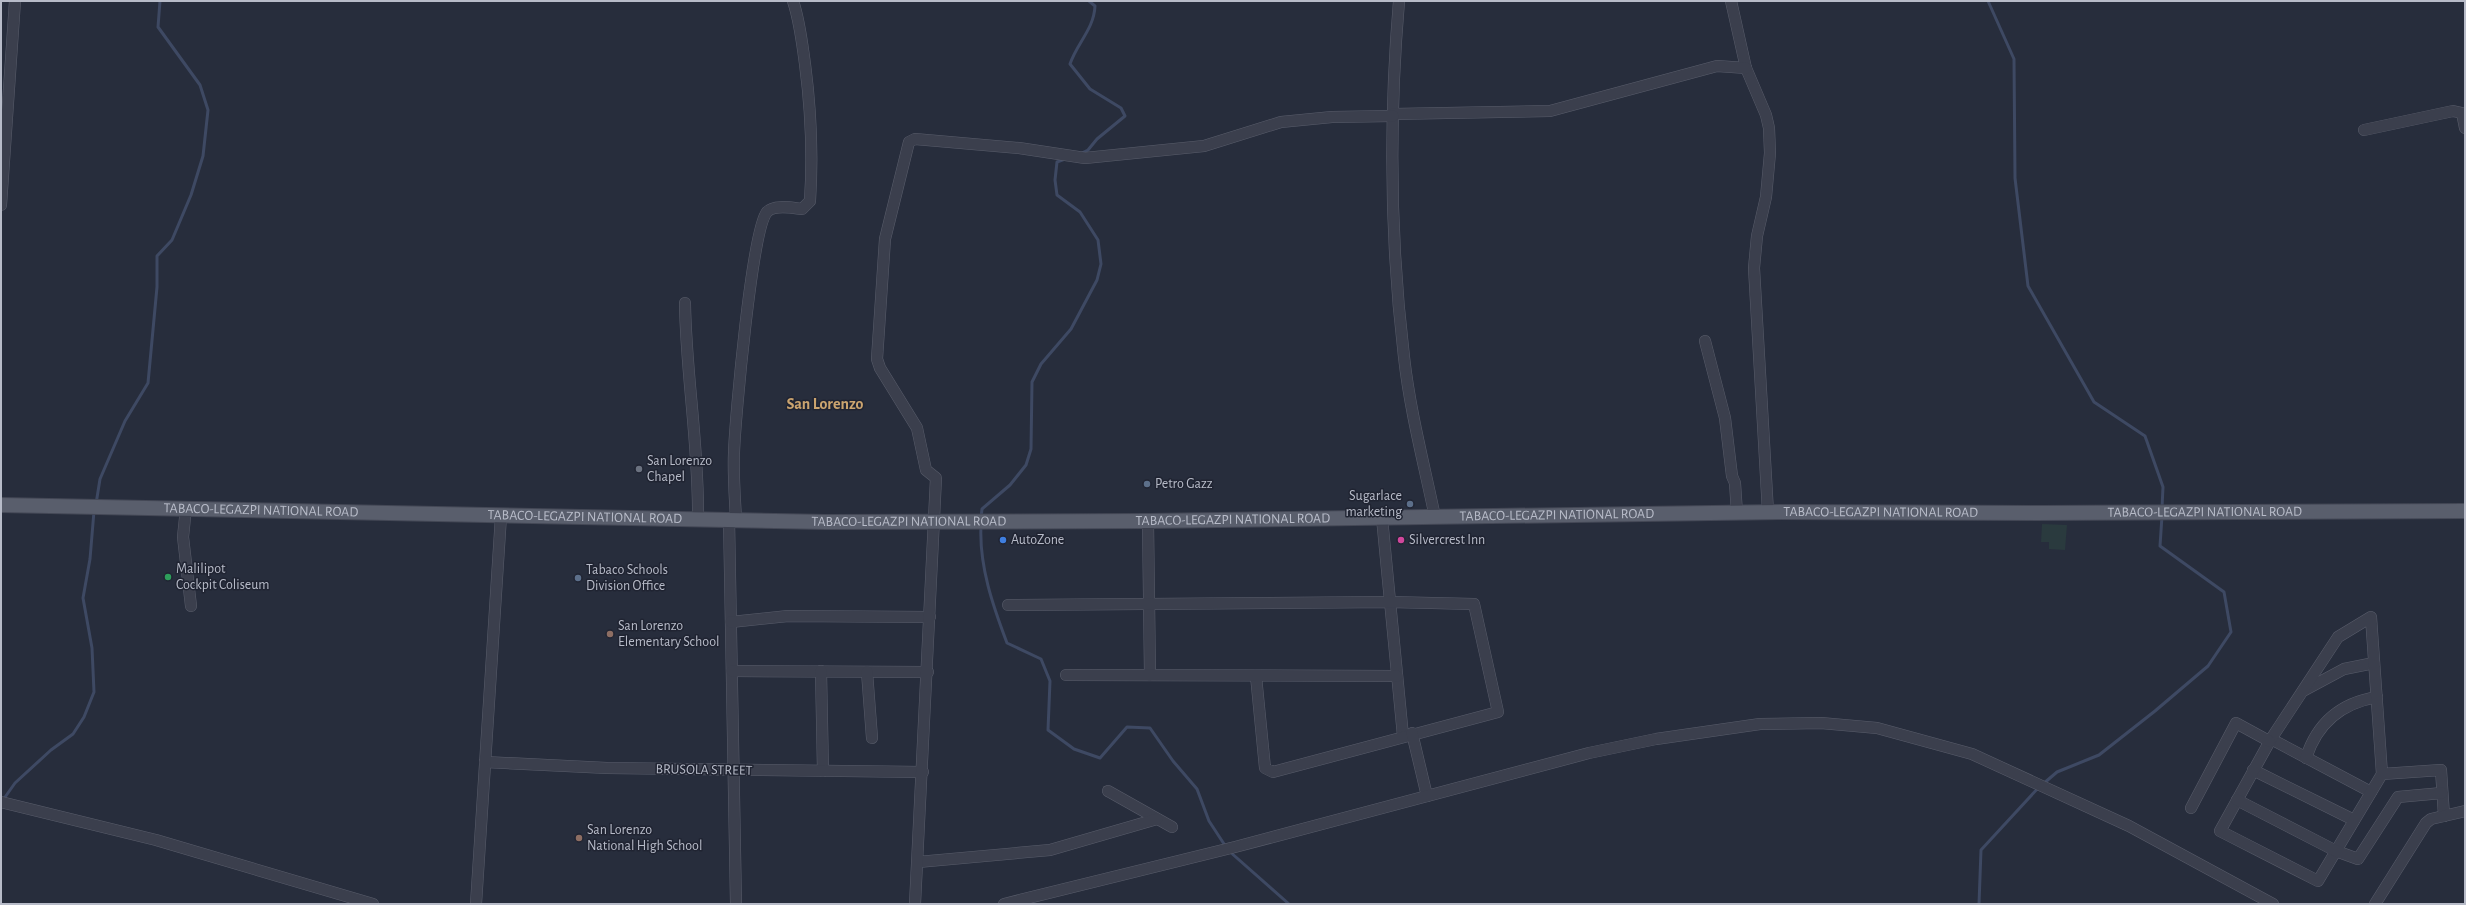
<svg xmlns="http://www.w3.org/2000/svg" width="2466" height="905" font-family="'Alegreya Sans',sans-serif">
<style>
.green{fill:#2a3a3e}
.lines{fill:none;stroke-linecap:round;stroke-linejoin:round}
.stream{stroke:#3e4963;stroke-width:3}
.minor-casing{stroke:#595d6b;stroke-width:12}
.major-casing{stroke:#444856;stroke-width:16}
.minor{stroke:#3b3f4d;stroke-width:11}
.major{stroke:#595e6c;stroke-width:14}
.worship-dot{fill:#6b7280;stroke:#202432;stroke-width:1.5}
.service-dot{fill:#5c6f8a;stroke:#202432;stroke-width:1.5}
.shop-dot{fill:#3f7fe0;stroke:#202432;stroke-width:1.5}
.hotel-dot{fill:#d1479c;stroke:#202432;stroke-width:1.5}
.leisure-dot{fill:#2e9e5b;stroke:#202432;stroke-width:1.5}
.education-dot{fill:#8d6e63;stroke:#202432;stroke-width:1.5}
.labels{text-anchor:middle;dominant-baseline:central;stroke-width:3;stroke-linejoin:round;paint-order:stroke}
.poi-label{font-size:14px;fill:#b7bbc8;stroke:#202432;text-anchor:start}
.street-label{font-size:14px;fill:#b7bbc8;stroke:#202432}
.quarter-label{font-size:16px;font-weight:bold;fill:#cba46f;stroke:#202432}
</style>
<rect width="100%" height="100%" fill="#272d3c"/>
<path class="green" d="M2042 524 2067 525 2065 550 2049 549V542H2041Z"/>
<g class="lines">
<g class="stream">
<path d="M1988 1 2014 59 2015 178 2028 286 2094 402 2145 436 2163 487 2162 508"/>
<path d="M1080 154 1088 150 1097 139 1125 116 1121 108 1090 89 1070 64C1077 43 1094 29 1095 6L1089 1"/>
<path d="M96 504 100 479 125 421 148 383 157 287V256L172 240 191 195 203 156 208 110 200 85 158 27 160 1"/>
<path d="M981 518 982 509 1010 485 1026 465 1031 449 1032 382 1041 364 1071 329 1097 280 1101 264 1098 240 1080 212 1057 195 1055 180 1057 162 1065 159"/>
<path d="M981 526C979 566 993 606 1007 643L1041 659 1050 681 1048 730 1074 749 1100 758 1127 727 1150 728 1173 761 1197 789 1209 821 1226 847"/>
<path d="M2043 784 2057 772 2099 755 2155 711 2208 666 2231 632 2224 592 2160 546 2162 516"/>
<path d="M3 800 15 783 51 750 73 734 84 717 94 692 92 648 83 598 90 559 94 511"/>
<path d="M1229 851 1289 904"/>
<path d="M1979 904 1981 850 2039 787"/>
</g>
<defs>
<g id="minor">
<path d="M1399 1C1389 119 1390 239 1404 357 1410 411 1424 464 1435 517"/>
<path d="M1731 1 1746 68 1766 115 1769 128 1770 153 1766 197 1757 236 1754 268 1768 512"/>
<path d="M1393 114 1550 111 1717 66 1746 68"/>
<path d="M2364 130 2453 111 2462 113 2465 128"/>
<path d="M1 205 15 1"/>
<path d="M685 303C686 375 699 446 698 519"/>
<path d="M1705 341 1725 418 1732 476 1735 483 1737 513"/>
<path d="M186 508 183 537 191 606"/>
<path d="M1382 518 1403 736"/>
<path d="M729 519 736 904"/>
<path d="M736 520C735 498 733 475 734 453 735 420 752 229 767 212 774 204 793 208 802 209L810 201C813 155 811 110 805 64 802 43 800 22 793 1"/>
<path d="M1148 521 1150 675"/>
<path d="M1008 605 1390 602 1474 604 1498 712 1273 772 1265 768 1256 676"/>
<path d="M731 622 788 616 930 617"/>
<path d="M732 671 928 672"/>
<path d="M821 671 823 771"/>
<path d="M867 672 872 738"/>
<path d="M1066 675 1397 676"/>
<path d="M2303 691 2344 669 2374 663"/>
<path d="M1412 733 1427 796"/>
<path d="M2271 739 2371 792"/>
<path d="M2306 758C2317 723 2341 703 2377 697"/>
<path d="M485 762 607 768 923 772"/>
<path d="M2253 770 2354 820"/>
<path d="M2382 774 2318 881 2220 831 2271 739 2338 637 2371 617 2382 774 2441 770 2444 816"/>
<path d="M1108 791 1172 827"/>
<path d="M2237 800 2336 851 2358 859 2398 797 2442 793"/>
<path d="M1 802 156 840 373 904"/>
<path d="M2191 808 2236 723 2269 741"/>
<path d="M918 862 1050 850 1157 819"/>
<path d="M476 904 501 516"/>
<path d="M915 904 936 478 926 470 917 428 880 368 877 359 885 239 909 142 915 139 1019 148 1085 158 1204 146 1281 122 1332 117 1393 116"/>
<path d="M1004 904 1235 847 1589 753 1656 739 1760 724 1821 723 1877 728 1972 754 2129 826 2273 904"/>
<path d="M2375 904 2426 823 2431 819 2465 811"/>
</g>
<g id="major">
<path id="s1" d="M1 505 826 522 1148 521 1780 512 2040 513 2465 511"/>
</g>
</defs>
<use href="#minor" class="minor-casing"/>
<use href="#major" class="major-casing"/>
<use href="#minor" class="minor"/>
<use href="#major" class="major"/>
</g>
<circle class="worship-dot" cx="639" cy="469" r="4"/>
<g class="service-dot">
<circle cx="1147" cy="484" r="4"/>
<circle cx="1410" cy="504" r="4"/>
<circle cx="578" cy="578" r="4"/>
</g>
<circle class="shop-dot" cx="1003" cy="540" r="4"/>
<circle class="hotel-dot" cx="1401" cy="540" r="4"/>
<circle class="leisure-dot" cx="168" cy="577" r="4"/>
<g class="education-dot">
<circle cx="610" cy="634" r="4"/>
<circle cx="579" cy="838" r="4"/>
</g>
<g class="labels">
<g class="poi-label">
<text x="647" y="461">San Lorenzo<tspan x="647" dy="16">Chapel</tspan></text>
<text x="1155" y="484">Petro Gazz</text>
<text x="1402" y="496" text-anchor="end">Sugarlace<tspan x="1402" dy="16">marketing</tspan></text>
<text x="1011" y="540">AutoZone</text>
<text x="1409" y="540">Silvercrest Inn</text>
<text x="176" y="569">Malilipot<tspan x="176" dy="16">Cockpit Coliseum</tspan></text>
<text x="586" y="570">Tabaco Schools<tspan x="586" dy="16">Division Office</tspan></text>
<text x="618" y="626">San Lorenzo<tspan x="618" dy="16">Elementary School</tspan></text>
<text x="587" y="830">San Lorenzo<tspan x="587" dy="16">National High School</tspan></text>
</g>
<g class="street-label">
<text stroke="none"><textPath href="#s1" startOffset="260">TABACO-LEGAZPI NATIONAL ROAD</textPath></text>
<text stroke="none"><textPath href="#s1" startOffset="2204">TABACO-LEGAZPI NATIONAL ROAD</textPath></text>
<text stroke="none"><textPath href="#s1" startOffset="1880">TABACO-LEGAZPI NATIONAL ROAD</textPath></text>
<text stroke="none"><textPath href="#s1" startOffset="1556">TABACO-LEGAZPI NATIONAL ROAD</textPath></text>
<text stroke="none"><textPath href="#s1" startOffset="584">TABACO-LEGAZPI NATIONAL ROAD</textPath></text>
<text stroke="none"><textPath href="#s1" startOffset="1232">TABACO-LEGAZPI NATIONAL ROAD</textPath></text>
<text stroke="none"><textPath href="#s1" startOffset="908">TABACO-LEGAZPI NATIONAL ROAD</textPath></text>
<text transform="translate(704 770) rotate(1)">BRUSOLA STREET</text>
</g>
<g class="quarter-label">
<text x="825" y="404">San Lorenzo</text>
</g>
</g>
<rect width="2466" height="905" fill="none" stroke="#b7bbc8" stroke-width="4"/>
</svg>
